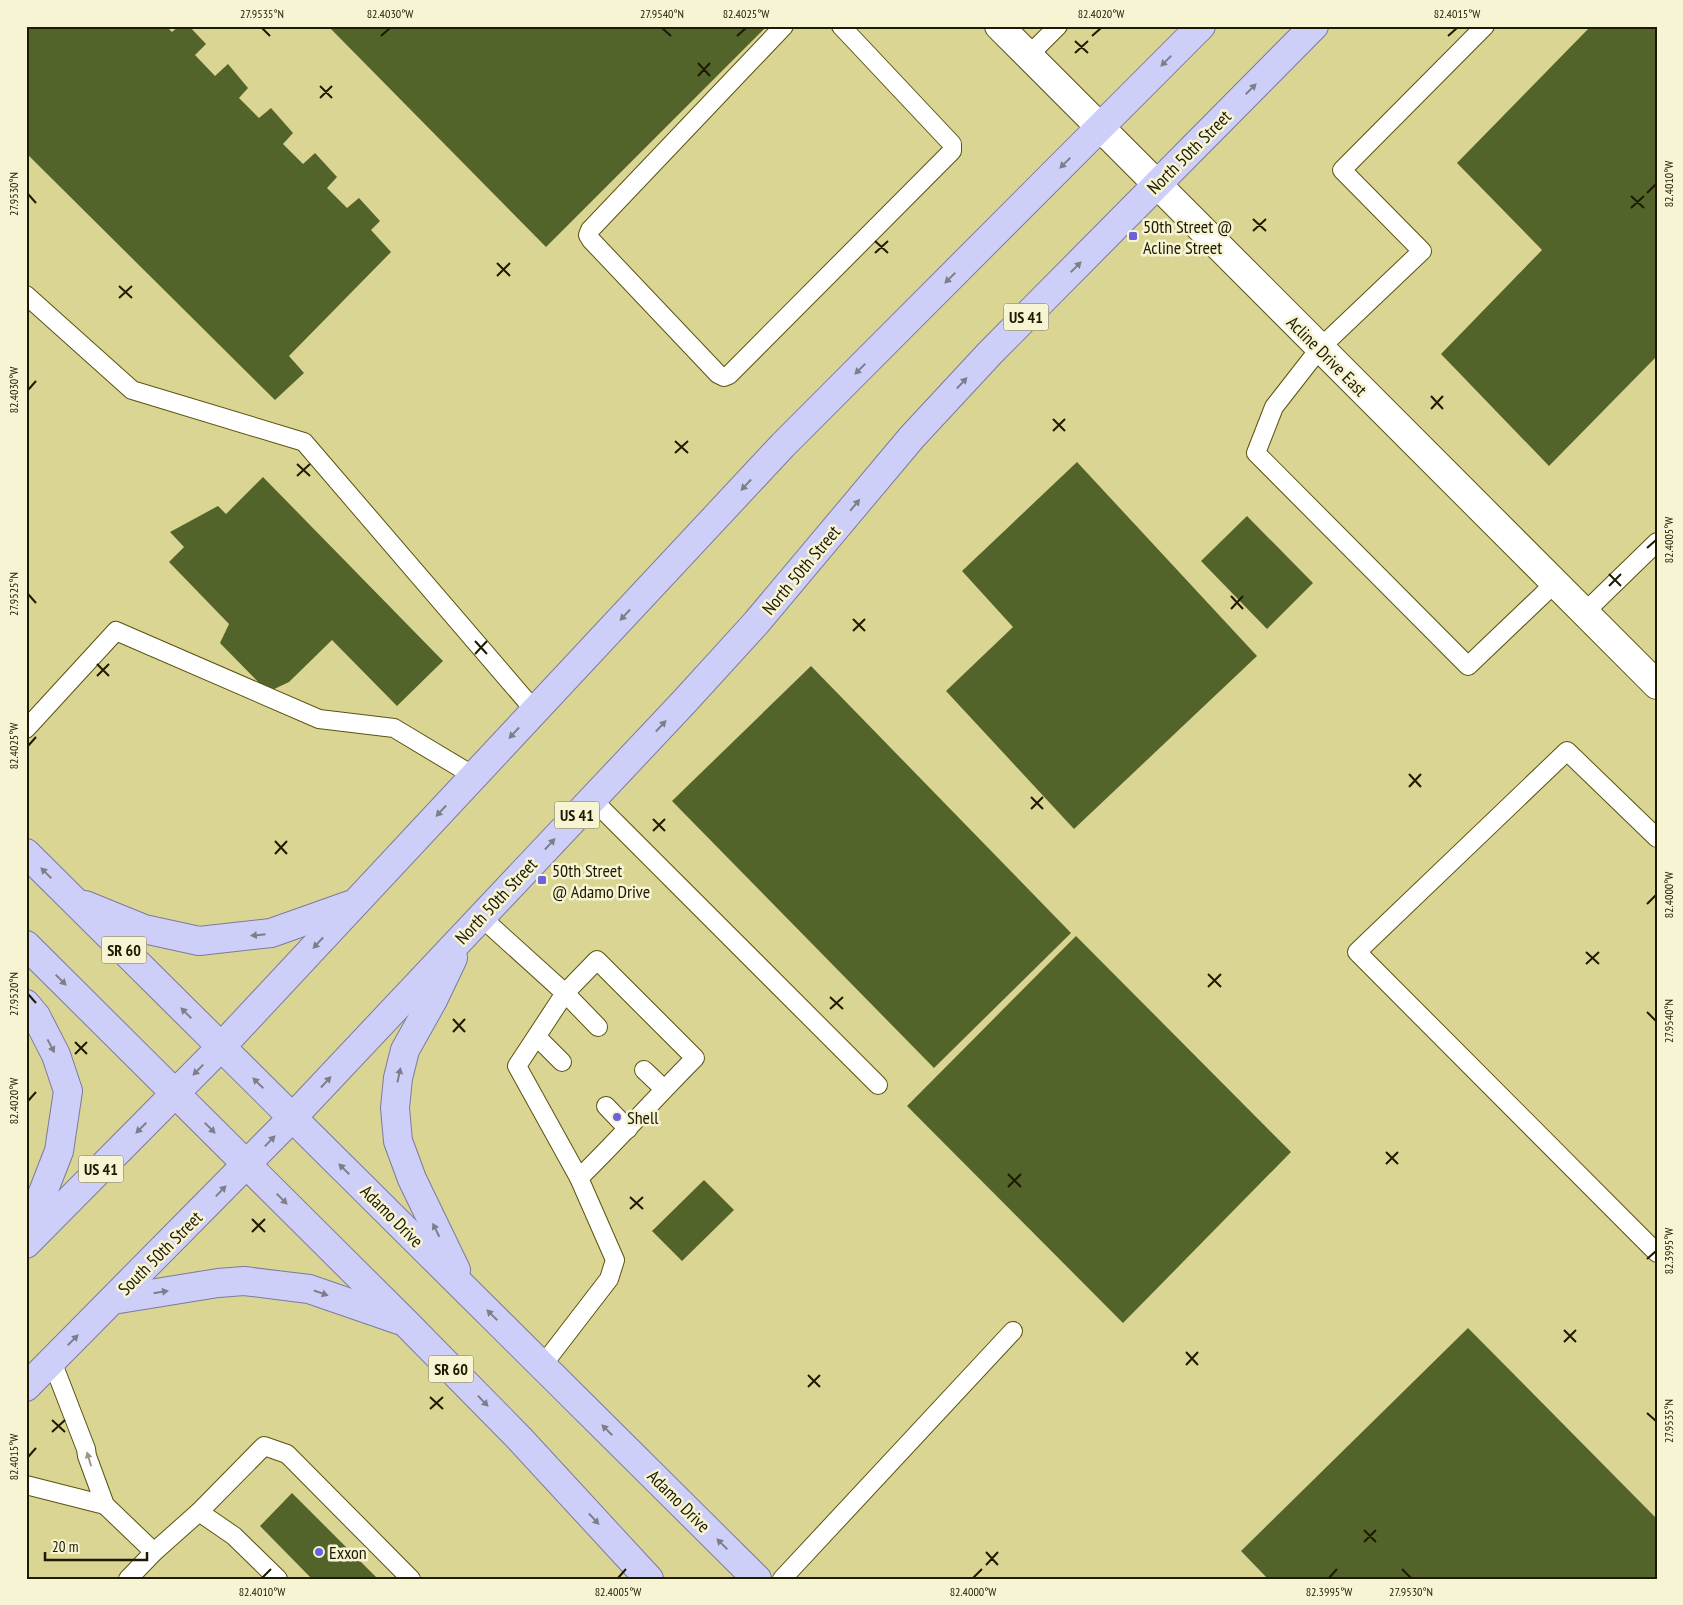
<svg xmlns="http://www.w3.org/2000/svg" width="1683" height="1605" font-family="'PT Sans Narrow',sans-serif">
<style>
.building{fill:#53642b}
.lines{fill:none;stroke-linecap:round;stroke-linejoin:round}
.lane-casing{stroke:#5a530f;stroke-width:20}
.street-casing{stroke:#5a530f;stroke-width:30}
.primary-casing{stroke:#7b7b9f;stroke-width:30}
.lane{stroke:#fff;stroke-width:18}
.street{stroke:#fff;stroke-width:28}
.primary{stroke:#cecff8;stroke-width:28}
.oneway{fill:#7e7e89}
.oneway2{fill:#99988d}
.ticks{fill:none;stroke:#1d1a01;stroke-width:2}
.poi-dot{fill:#6d62dc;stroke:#f7f4d4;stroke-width:2}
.labels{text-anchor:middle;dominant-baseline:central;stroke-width:5;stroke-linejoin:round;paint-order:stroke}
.shield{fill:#f7f4d4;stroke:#5e5b40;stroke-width:1}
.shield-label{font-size:16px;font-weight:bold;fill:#1d1a01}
.street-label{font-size:18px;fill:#1d1a01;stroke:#f7f4d4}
.poi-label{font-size:18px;fill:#1d1a01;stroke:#f7f4d4;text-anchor:start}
.neatline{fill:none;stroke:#1d1a01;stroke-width:2}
.ticks-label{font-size:12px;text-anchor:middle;fill:#1d1a01}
</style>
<rect width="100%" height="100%" fill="#dbd593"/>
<g class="building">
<path d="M26 26H166L172 32 179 26H189L206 44 195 55 215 76 228 64 248 88 239 98 259 118 271 108 293 133 283 144 303 164 315 153 337 177 327 188 347 208 359 198 380 221 371 230 391 252 289 356 304 373 275 400 26 153Z"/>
<path d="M328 26H767L546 247Z"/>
<path d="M1591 26H1657V356L1549 466 1441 354 1542 250 1457 163Z"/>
<path d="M1077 462 1257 656 1074 829 946 691 1013 627 962 571Z"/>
<path d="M263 477 443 661 397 706 332 640 289 682 268 692 220 643 229 624 169 562 184 547 170 532 218 506 226 514Z"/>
<path d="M1247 516 1313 583 1267 629 1201 561Z"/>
<path d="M811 666 1071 933 934 1068 672 801Z"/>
<path d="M1076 936 1291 1152 1123 1323 907 1106Z"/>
<path d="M704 1180 734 1210 682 1261 652 1231Z"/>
<path d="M1468 1328 1657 1519V1579H1268L1241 1551Z"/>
<path d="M292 1493 378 1579H312L260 1526Z"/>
</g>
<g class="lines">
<defs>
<g id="lane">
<path d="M784 26 590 230 588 235 591 240 718 374 724 377 729 375 952 151V144L841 26"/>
<path d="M1485 26 1342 170 1422 251 1320 348 1274 407 1256 453 1468 666 1555 583"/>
<path d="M1028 56 1058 26"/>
<path d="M26 295 132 390 304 442 535 711"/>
<path d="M1584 613 1657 542"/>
<path d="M26 729 116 631 319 719 394 728 474 776"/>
<path d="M592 799 878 1085"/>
<path d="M1657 838 1567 751 1357 952 1657 1253"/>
<path d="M481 917 565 993 517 1066 579 1178 615 1260 609 1279 542 1366"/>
<path d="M537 1037 562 1062"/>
<path d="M644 1070 664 1089"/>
<path d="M606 1106 628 1129"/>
<path d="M579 1178C619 1139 656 1097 695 1058L597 960 565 993 598 1027"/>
<path d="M52 1361 86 1449 87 1456 105 1505 154 1552"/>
<path d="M26 1485 105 1505"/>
<path d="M199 1512 234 1536 278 1579"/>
<path d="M128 1579 154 1552 199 1512 264 1446 287 1454 411 1579"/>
<path d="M782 1579 1013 1331"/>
</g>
<path id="street" d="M999 26 1657 685"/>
<g id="primary">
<path d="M26 853 757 1579"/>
<path d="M85 905 144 929 199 941 271 933 350 905"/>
<path d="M26 945 406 1323 519 1438 649 1579"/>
<path d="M453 958 433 1000 405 1050 398 1078 395 1108 398 1141 412 1179 456 1270"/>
<path d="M26 1004 36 1016 56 1055 68 1091 59 1151 26 1236"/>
<path d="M26 1244 221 1047 783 445 1201 26"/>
<path d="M113 1300 218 1283 244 1281 309 1289 399 1320"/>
<path d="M26 1387 292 1118 684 702 756 623 912 437 990 353 1314 26"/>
</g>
</defs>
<use href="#lane" class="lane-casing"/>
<use href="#street" class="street-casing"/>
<use href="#primary" class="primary-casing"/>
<use href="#lane" class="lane"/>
<use href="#street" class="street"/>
<use href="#primary" class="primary"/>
</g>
<defs><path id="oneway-solid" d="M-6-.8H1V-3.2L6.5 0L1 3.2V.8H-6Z" transform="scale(1.25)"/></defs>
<g class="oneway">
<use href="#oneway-solid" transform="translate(1166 61) rotate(135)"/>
<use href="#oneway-solid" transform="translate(1251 89) rotate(-45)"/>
<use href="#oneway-solid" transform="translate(1065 163) rotate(135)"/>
<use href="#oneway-solid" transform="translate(1076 267) rotate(-45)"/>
<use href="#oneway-solid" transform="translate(950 278) rotate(135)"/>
<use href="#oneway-solid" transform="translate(860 369) rotate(135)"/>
<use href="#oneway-solid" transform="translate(962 383) rotate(-47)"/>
<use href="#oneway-solid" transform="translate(746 485) rotate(133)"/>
<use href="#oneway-solid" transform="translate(855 505) rotate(-50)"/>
<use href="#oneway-solid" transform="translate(625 615) rotate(133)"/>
<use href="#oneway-solid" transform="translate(661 726) rotate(-47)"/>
<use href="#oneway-solid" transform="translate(514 733) rotate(133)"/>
<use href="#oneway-solid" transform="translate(441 811) rotate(133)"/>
<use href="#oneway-solid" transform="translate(550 844) rotate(-47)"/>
<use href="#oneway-solid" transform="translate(46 873) rotate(-135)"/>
<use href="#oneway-solid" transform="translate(258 935) rotate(174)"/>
<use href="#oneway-solid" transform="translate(318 943) rotate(133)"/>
<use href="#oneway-solid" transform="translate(61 980) rotate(45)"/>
<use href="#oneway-solid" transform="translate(186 1013) rotate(-135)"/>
<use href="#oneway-solid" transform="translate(51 1046) rotate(62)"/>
<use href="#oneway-solid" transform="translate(198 1070) rotate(134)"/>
<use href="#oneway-solid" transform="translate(399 1075) rotate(-78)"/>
<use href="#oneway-solid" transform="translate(326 1082) rotate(-47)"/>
<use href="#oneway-solid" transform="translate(258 1083) rotate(-135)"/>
<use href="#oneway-solid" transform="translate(141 1128) rotate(135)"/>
<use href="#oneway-solid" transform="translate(210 1128) rotate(45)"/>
<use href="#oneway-solid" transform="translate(270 1141) rotate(-46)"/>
<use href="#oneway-solid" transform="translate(344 1169) rotate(-135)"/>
<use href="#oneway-solid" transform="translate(221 1191) rotate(-46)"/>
<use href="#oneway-solid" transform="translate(282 1199) rotate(45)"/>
<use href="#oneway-solid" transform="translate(436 1230) rotate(-116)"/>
<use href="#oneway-solid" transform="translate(161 1292) rotate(-9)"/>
<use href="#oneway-solid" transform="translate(321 1293) rotate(19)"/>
<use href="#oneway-solid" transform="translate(492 1315) rotate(-135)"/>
<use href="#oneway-solid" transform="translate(73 1340) rotate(-45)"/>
<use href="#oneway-solid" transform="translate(483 1401) rotate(46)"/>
<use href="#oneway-solid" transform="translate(607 1430) rotate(-135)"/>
<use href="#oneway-solid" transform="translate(594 1519) rotate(47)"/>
<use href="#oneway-solid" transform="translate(722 1544) rotate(-135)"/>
</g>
<use class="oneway2" href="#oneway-solid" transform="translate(89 1459) rotate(-107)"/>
<path class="ticks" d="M262 28 270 36M662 28 671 36M381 36 390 28M737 36 746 28M1092 36 1101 28M1448 36 1457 28M1075 41 1088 53M1075 53 1088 41M698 63 710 76M698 76 710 63M320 86 332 98M320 98 332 86M1647 193 1656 184M28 194 36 203M1631 196 1644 208M1631 208 1644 196M1253 219 1266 231M1253 231 1266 219M875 241 888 253M875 253 888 241M497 263 510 276M497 276 510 263M119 286 132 298M119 298 132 286M28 390 36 381M1431 396 1443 409M1431 409 1443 396M1053 419 1065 431M1053 431 1065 419M675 441 688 453M675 453 688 441M297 464 310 476M297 476 310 464M1647 548 1656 540M1609 574 1621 586M1609 586 1621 574M28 594 36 603M1231 596 1243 609M1231 609 1243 596M853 619 865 631M853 631 865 619M475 641 487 654M475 654 487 641M97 664 109 676M97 676 109 664M28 746 36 737M1409 774 1421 787M1409 787 1421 774M1031 797 1043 809M1031 809 1043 797M653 819 665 831M653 831 665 819M275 841 287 854M275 854 287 841M1647 904 1656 895M1586 952 1599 964M1586 964 1599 952M1208 974 1221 987M1208 987 1221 974M28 994 36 1003M830 997 843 1009M830 1009 843 997M1647 1012 1656 1021M453 1019 465 1032M453 1032 465 1019M75 1042 87 1054M75 1054 87 1042M28 1101 36 1092M1386 1152 1398 1164M1386 1164 1398 1152M1008 1174 1021 1187M1008 1187 1021 1174M630 1197 643 1209M630 1209 643 1197M252 1219 265 1232M252 1232 265 1219M1647 1259 1656 1251M1564 1330 1576 1342M1564 1342 1576 1330M1186 1352 1198 1365M1186 1365 1198 1352M808 1375 820 1387M808 1387 820 1375M430 1397 443 1409M430 1409 443 1397M1647 1413 1656 1421M52 1420 65 1432M52 1432 65 1420M28 1457 36 1448M1364 1530 1376 1542M1364 1542 1376 1530M986 1552 998 1565M986 1565 998 1552M1402 1569 1411 1578M262 1578 271 1569M618 1578 626 1569M973 1578 982 1569M1329 1578 1337 1569"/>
<g class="poi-dot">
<rect x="1128" y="231" width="10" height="10" rx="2.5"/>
<rect x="537" y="875" width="10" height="10" rx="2.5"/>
<circle cx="617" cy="1117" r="5"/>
<circle cx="319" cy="1552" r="5"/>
</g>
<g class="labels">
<g class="shield">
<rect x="1003.5" y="303.5" width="45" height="27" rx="4"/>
<rect x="554.5" y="801.5" width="45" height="27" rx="4"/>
<rect x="101.5" y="936.5" width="45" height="27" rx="4"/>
<rect x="78.5" y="1155.5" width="45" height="27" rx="4"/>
<rect x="428.5" y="1355.5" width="45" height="27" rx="4"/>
</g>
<g class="shield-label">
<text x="1026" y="317">US 41</text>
<text x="577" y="815">US 41</text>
<text x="124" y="950">SR 60</text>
<text x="101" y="1169">US 41</text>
<text x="451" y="1369">SR 60</text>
</g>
<g class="street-label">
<text transform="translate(1189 152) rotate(-45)">North 50th Street</text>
<text transform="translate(1327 356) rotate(45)">Acline Drive East</text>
<text transform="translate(801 570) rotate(-50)">North 50th Street</text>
<text transform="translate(496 901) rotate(-47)">North 50th Street</text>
<text transform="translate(392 1216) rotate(45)">Adamo Drive</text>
<text transform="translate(160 1253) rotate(-45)">South 50th Street</text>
<text transform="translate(679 1501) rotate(45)">Adamo Drive</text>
</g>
<g class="poi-label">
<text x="1143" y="226">50th Street @<tspan x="1143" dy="21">Acline Street</tspan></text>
<text x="552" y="870">50th Street<tspan x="552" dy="21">@ Adamo Drive</tspan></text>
<text x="627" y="1117">Shell</text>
<text x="329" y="1552">Exxon</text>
</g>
</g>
<rect width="1683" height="1605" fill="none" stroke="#f7f4d4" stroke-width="55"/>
<path d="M45 1552v8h102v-8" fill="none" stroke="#1d1a01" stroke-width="2.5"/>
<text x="52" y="1552" font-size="15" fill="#1d1a01" stroke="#f7f4d4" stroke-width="4" paint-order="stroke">20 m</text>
<rect x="28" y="28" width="1628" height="1550" class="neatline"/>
<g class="ticks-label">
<text x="262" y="18">27.9535°N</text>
<text x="390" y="18">82.4030°W</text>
<text x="662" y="18">27.9540°N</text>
<text x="746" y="18">82.4025°W</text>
<text x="1101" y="18">82.4020°W</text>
<text x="1457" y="18">82.4015°W</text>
<text transform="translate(1669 184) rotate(-90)" y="4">82.4010°W</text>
<text transform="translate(14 194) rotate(-90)" y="4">27.9530°N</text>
<text transform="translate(14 390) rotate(-90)" y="4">82.4030°W</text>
<text transform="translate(1669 540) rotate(-90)" y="4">82.4005°W</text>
<text transform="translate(14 594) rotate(-90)" y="4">27.9525°N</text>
<text transform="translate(14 746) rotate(-90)" y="4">82.4025°W</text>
<text transform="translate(1669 895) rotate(-90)" y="4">82.4000°W</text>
<text transform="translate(14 994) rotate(-90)" y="4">27.9520°N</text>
<text transform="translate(1669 1021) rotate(-90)" y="4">27.9540°N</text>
<text transform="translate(14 1101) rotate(-90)" y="4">82.4020°W</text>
<text transform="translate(1669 1251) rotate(-90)" y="4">82.3995°W</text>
<text transform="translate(1669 1421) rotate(-90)" y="4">27.9535°N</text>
<text transform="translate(14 1457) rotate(-90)" y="4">82.4015°W</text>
<text x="262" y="1596">82.4010°W</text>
<text x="618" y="1596">82.4005°W</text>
<text x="973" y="1596">82.4000°W</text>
<text x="1329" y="1596">82.3995°W</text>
<text x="1411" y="1596">27.9530°N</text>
</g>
</svg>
